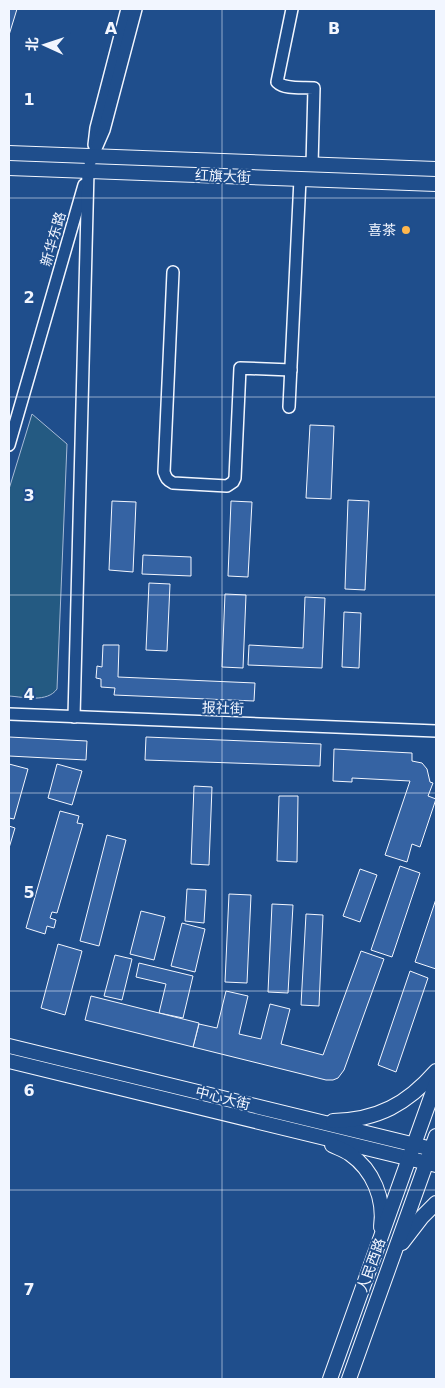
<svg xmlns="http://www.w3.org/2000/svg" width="445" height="1388" font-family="'DejaVu Sans','Noto Sans SC',sans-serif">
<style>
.green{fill:#245a82;stroke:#a8bbd7}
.building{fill:#3563a3;stroke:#f2f6ff}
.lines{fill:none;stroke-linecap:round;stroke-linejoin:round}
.minor-casing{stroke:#f2f6ff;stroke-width:14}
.major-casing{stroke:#f2f6ff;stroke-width:16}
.minor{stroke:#1f4e8c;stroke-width:11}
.major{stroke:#1f4e8c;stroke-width:14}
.grid{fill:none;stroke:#f2f6ff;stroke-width:1;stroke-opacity:0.55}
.poi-dot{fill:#ffb74d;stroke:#1f4e8c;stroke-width:2}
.labels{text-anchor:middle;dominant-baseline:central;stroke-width:4;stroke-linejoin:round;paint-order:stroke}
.street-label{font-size:14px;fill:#f2f6ff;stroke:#1f4e8c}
.poi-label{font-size:14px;fill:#f2f6ff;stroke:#1f4e8c;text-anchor:end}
.grid-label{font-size:16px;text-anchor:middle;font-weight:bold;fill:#f2f6ff;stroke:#1f4e8c;stroke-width:4;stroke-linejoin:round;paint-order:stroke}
</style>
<rect width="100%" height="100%" fill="#1f4e8c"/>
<path class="green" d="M32 414 67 444 57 689C47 703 24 697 9 696V489Z"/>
<g class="building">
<path d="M9 9H17L9 35Z"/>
<path d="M310 425 334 426 331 499 306 498Z"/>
<path d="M348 500 369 501 365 590 345 589Z"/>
<path d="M112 501 136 502 133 572 109 570Z"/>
<path d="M231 501 252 502 248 577 228 576Z"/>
<path d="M143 555 191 557V576L142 574Z"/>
<path d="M149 583 170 584 167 651 146 650Z"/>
<path d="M225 594 246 595 243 668 222 667Z"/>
<path d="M305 597 325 598 322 668 248 665 249 645 303 648Z"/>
<path d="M344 612 361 613 359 668 342 667Z"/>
<path d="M103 645H119L118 677 255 683 254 701 114 695 115 688 101 687V679L96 678 97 666 102 667Z"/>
<path d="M9 737 87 741 86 760 9 756Z"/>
<path d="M146 737 321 744 320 766 145 760Z"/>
<path d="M334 749 412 753V761L422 763 427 769 430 782 433 783 428 796 436 799 420 847 412 844 407 862 385 855 410 781 352 778V782L333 781Z"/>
<path d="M9 764 28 769 14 819 9 818Z"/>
<path d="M57 764 82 771 72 805 48 798Z"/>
<path d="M194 786 212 787 209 865 191 864Z"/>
<path d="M279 796H298L297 862 277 861Z"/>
<path d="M60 811 79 816 77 823 83 824 57 913 52 912 50 918 56 920 54 928 47 926 45 934 26 928Z"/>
<path d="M9 826 15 828 9 848Z"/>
<path d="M107 835 126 840 99 946 80 941Z"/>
<path d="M400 866 420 873 392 957 371 950Z"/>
<path d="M360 869 377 875 360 922 343 916Z"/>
<path d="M187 889 206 890 204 923 185 921Z"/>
<path d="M229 894 251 895 247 983 225 982Z"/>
<path d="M436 899V969L415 962Z"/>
<path d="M272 904 293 905 288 993 268 992Z"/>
<path d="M141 911 165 917 154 960 130 954Z"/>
<path d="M306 914 323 915 319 1006 301 1005Z"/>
<path d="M182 923 205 929 195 972 171 966Z"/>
<path d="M58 944 82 951 65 1015 41 1008Z"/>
<path d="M361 951 384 959 344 1070 338 1078 333 1080H326L193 1047 199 1024 217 1028 226 991 248 996 239 1034 261 1039 270 1004 290 1009 281 1044 323 1055Z"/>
<path d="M115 955 132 959 122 1000 104 996Z"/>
<path d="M139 963 193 976 183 1018 159 1013 166 984 136 977Z"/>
<path d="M410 971 428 978 396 1072 378 1065Z"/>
<path d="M91 996 199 1023 193 1047 85 1020Z"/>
</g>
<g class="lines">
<defs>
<g id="minor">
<path d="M292 9 277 82C285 90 303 87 314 88L312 165"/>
<path d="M94 145 96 128 127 9"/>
<path d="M90 162 104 130 136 9"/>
<path d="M173 272 164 472C166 478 167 480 173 483L227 486 233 482 235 478 240 368 291 370"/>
<path d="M289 407 300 179"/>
<path d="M9 445 84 185"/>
<path d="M9 714 436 731"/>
<path d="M74 717 88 171"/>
</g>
<g id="major">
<path d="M9 153 436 169"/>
<path d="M9 168 436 184"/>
<path d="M9 1046 436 1150"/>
<path d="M9 1061 436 1165"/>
<path d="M333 1121C378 1120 407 1104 436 1071"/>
<path d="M332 1145C338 1148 344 1150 350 1154 373 1170 385 1199 381 1227"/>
<path d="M402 1243 422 1217 436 1203"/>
<path d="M330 1379 436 1083"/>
<path d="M349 1379 436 1136"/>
</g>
</defs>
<use href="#minor" class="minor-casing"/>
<use href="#major" class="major-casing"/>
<use href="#minor" class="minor"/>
<use href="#major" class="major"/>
</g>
<path class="grid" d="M222 9V1379M9 198H436M9 397H436M9 595H436M9 793H436M9 991H436M9 1190H436"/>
<circle class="poi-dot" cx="406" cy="230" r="5"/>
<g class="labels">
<g class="street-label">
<text transform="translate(223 176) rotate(2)">红旗大街</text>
<text transform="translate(53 239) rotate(-74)">新华东路</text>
<text transform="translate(223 708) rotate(2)">报社街</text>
<text transform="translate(223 1098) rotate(14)">中心大街</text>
<text transform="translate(371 1265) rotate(-70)">人民西路</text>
</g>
<g class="poi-label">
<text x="396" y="230">喜茶</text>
</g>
</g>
<g class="grid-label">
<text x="111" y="34">A</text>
<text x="334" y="34">B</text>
<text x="29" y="105">1</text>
<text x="29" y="303">2</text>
<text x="29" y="501">3</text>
<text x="29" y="700">4</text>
<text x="29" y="898">5</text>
<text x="29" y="1096">6</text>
<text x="29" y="1295">7</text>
</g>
<rect width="445" height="1388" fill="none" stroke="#f2f6ff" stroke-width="20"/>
<g transform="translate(45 45) rotate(273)" stroke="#1f4e8c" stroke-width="4" paint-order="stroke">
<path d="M0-4L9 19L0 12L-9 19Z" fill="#f2f6ff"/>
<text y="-8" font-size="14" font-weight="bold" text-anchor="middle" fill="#f2f6ff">北</text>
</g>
</svg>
